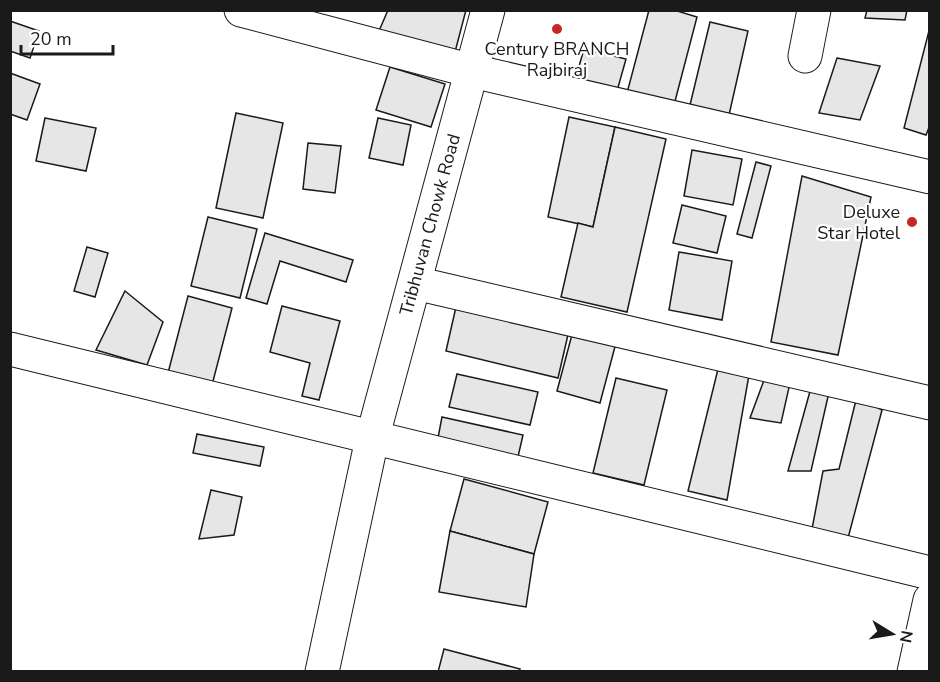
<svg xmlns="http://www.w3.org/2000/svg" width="940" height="682" font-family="'Nunito Sans',sans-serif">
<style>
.building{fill:#e6e6e6;stroke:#1a1a1a;stroke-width:1.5}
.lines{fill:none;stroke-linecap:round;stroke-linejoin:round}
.minor-casing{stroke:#1a1a1a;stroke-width:35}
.major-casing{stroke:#1a1a1a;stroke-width:35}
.minor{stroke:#fff;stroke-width:33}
.major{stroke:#fff;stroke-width:33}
.poi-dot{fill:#c62828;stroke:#fff;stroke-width:2}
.labels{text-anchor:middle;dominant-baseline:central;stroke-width:4.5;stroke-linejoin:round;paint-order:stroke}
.poi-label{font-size:18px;fill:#1a1a1a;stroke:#fff}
.street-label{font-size:18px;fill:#1a1a1a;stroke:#fff}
</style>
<rect width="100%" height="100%" fill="#fff"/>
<g class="building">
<path d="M388 10H466L455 52 379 31Z"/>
<path d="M649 10H674L697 17 674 105 627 93Z"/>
<path d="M867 10H907L905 20 865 18Z"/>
<path d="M10 21 39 31 30 58 10 51Z"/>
<path d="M710 22 748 31 729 115 690 105Z"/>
<path d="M930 27V125L926 135 904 128Z"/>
<path d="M584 49 626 59 617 91 575 80Z"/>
<path d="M837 58 880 66 860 120 819 113Z"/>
<path d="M390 67 445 84 431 127 376 110Z"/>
<path d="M10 73 40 84 27 120 10 114Z"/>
<path d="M236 113 283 123 263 218 216 208Z"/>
<path d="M569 117 615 127 593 227 548 217Z"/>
<path d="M45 118 96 128 86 171 36 161Z"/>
<path d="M378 118 411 125 403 165 369 158Z"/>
<path d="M615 127 666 139 627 312 561 297 578 223 593 227Z"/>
<path d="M308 143 341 146 335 193 303 189Z"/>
<path d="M692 150 742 159 733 205 684 196Z"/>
<path d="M756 162 771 166 752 238 737 234Z"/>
<path d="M802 176 871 197 838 355 771 342Z"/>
<path d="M682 205 726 216 717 253 673 243Z"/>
<path d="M208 217 257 229 240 298 191 286Z"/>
<path d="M265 233 353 260 346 282 280 261 267 304 246 298Z"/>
<path d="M87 247 108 253 95 297 74 291Z"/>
<path d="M679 252 732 261 722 320 669 310Z"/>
<path d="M125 291 163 322 147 365 96 350Z"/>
<path d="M188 296 232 308 212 385 168 373Z"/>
<path d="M458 298 570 326 558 378 446 351Z"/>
<path d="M282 306 340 321 319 400 302 396 310 363 270 352Z"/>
<path d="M574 327 617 339 600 403 557 391Z"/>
<path d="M719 365 749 375 727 500 688 491Z"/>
<path d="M767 372 790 383 781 423 750 418Z"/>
<path d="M457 374 538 392 530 425 449 407Z"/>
<path d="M616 378 667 390 644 485 593 473Z"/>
<path d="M812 384 830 388 811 471H788Z"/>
<path d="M857 396 882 410 848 538 812 529 823 471 839 469Z"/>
<path d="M442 417 523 435 517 461 437 443Z"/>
<path d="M197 434 264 447 260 466 193 453Z"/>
<path d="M464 479 548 502 534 554 450 531Z"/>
<path d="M211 490 242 497 234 535 199 539Z"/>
<path d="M450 531 534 554 526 607 439 592Z"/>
<path d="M444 649 520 669 519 672H438Z"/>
</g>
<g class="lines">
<defs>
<g id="minor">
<path d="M241 10 472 71 930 177"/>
<path d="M805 56 814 10"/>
<path d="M415 283 930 403"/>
<path d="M10 349 930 573"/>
<path d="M322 672 372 439"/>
</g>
<g id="major">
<path id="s1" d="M372 439 488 10"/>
<path d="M914 672 930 600"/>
</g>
</defs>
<use href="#minor" class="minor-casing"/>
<use href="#major" class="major-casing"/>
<use href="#minor" class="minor"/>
<use href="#major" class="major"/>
</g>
<g class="poi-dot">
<circle cx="557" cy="29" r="6"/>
<circle cx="912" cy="222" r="6"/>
</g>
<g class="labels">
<g class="poi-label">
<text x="557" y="49">Century BRANCH<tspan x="557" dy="21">Rajbiraj</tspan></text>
<text x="900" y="212" text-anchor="end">Deluxe<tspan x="900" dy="21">Star Hotel</tspan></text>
</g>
<g class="street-label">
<text stroke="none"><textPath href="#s1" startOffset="222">Tribhuvan Chowk Road</textPath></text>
</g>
</g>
<rect width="940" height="682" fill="none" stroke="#1a1a1a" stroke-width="24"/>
<g transform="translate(892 634) rotate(101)" stroke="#ffffff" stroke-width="4.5" paint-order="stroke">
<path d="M0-4.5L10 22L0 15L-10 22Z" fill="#1a1a1a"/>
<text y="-9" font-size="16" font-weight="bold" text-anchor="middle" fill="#1a1a1a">N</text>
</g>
<path d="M21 45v9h92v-9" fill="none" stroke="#1a1a1a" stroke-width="3"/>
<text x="30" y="45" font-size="18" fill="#1a1a1a" stroke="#ffffff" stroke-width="4.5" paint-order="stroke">20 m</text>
</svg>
